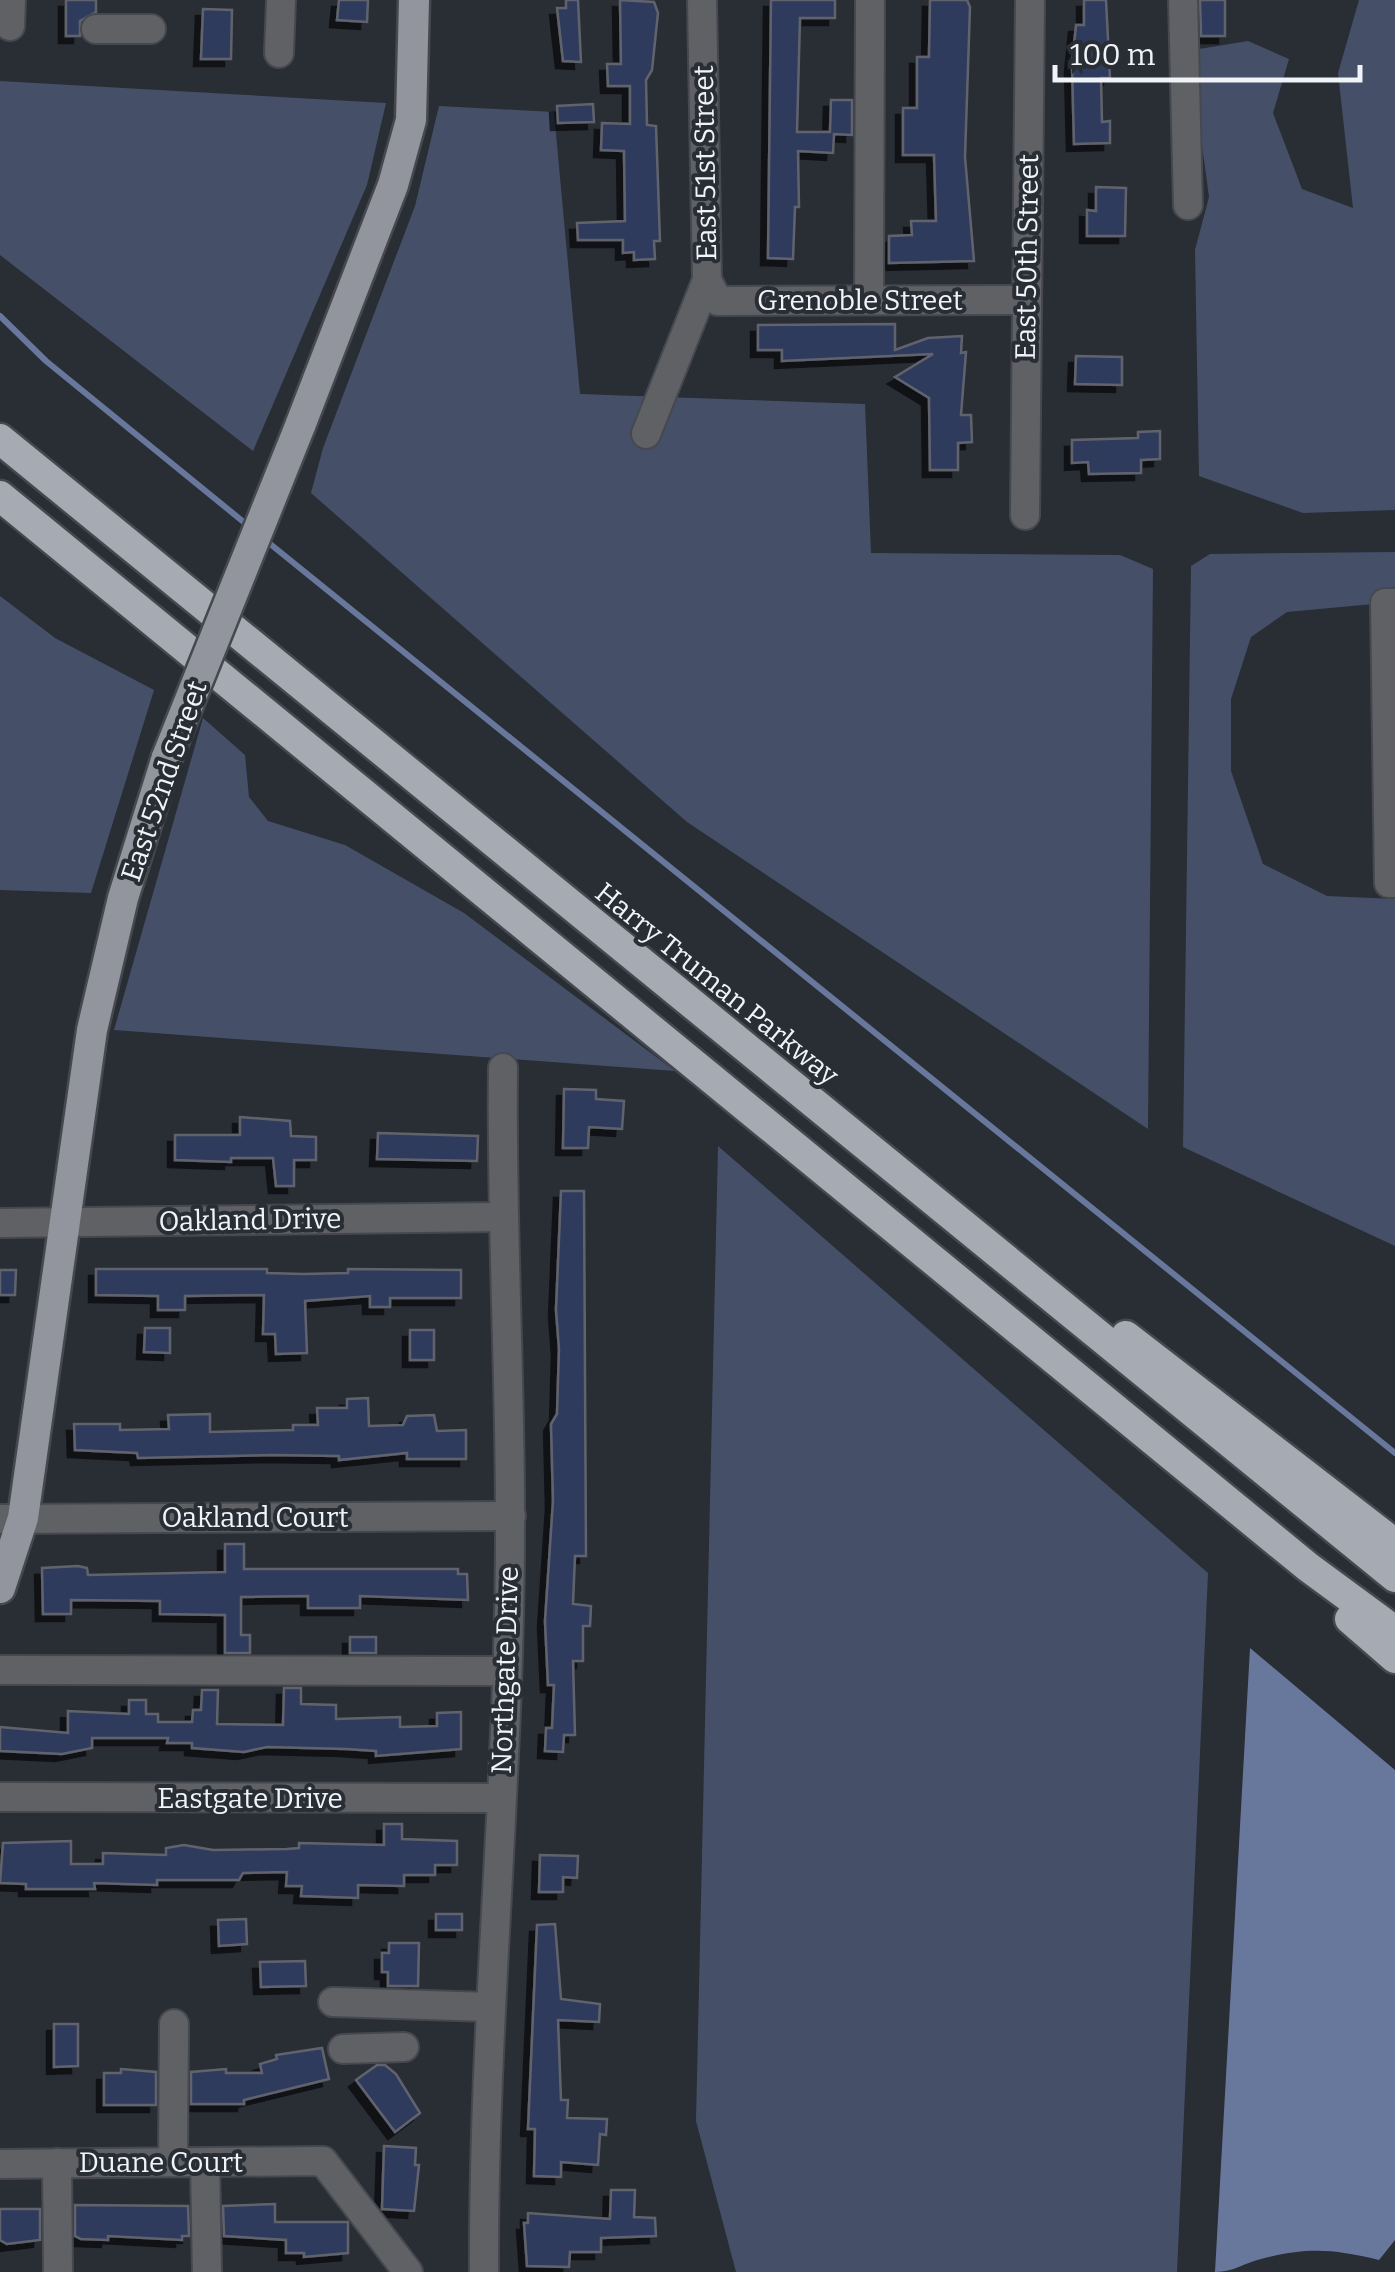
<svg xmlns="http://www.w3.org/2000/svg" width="1395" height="2272" font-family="Bitter,serif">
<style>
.green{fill:#455068}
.water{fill:#68789d}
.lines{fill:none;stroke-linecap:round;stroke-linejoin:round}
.stream{stroke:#68789d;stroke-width:6}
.building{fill:#2e3b5d;stroke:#61646d;stroke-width:2.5;filter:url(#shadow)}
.minor-casing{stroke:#45494f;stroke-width:32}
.major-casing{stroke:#45494f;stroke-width:35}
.highway-casing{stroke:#45494f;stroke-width:35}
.minor{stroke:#606165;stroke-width:28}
.major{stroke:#92959d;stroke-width:30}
.highway{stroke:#a5aab3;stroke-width:30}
.major-bridge-casing{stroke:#45494f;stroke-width:35;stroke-linecap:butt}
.major-bridge{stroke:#92959d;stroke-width:30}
.labels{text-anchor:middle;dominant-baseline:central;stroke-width:8;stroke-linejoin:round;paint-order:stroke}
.street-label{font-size:28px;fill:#f0f3f8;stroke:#292d34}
</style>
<defs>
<filter id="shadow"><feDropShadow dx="-7" dy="7" stdDeviation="0" flood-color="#0009"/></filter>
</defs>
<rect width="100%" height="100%" fill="#292d34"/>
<g class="green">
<path d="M1359 0H1395V510L1303 513 1199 476 1195 250 1209 197 1197 109 1199 49 1248 41 1289 59 1273 113 1302 189 1353 208 1338 73Z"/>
<path d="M0 81 386 103 367 185 253 451 0 255Z"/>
<path d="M439 106 554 112 580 394 865 404 871 553 1120 555 1153 569 1148 1129 687 822 311 493 323 448 415 206Z"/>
<path d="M1395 552V602L1287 612 1251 637 1231 699V771L1263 864 1327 896 1395 899V1246L1183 1147 1191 566 1210 554Z"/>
<path d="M0 596 55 638 154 690 91 893 0 890Z"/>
<path d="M203 718 245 755 249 797 268 821 345 845 464 913 675 1071 114 1030Z"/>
<path d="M718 1146 1208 1573 1177 2272H736L696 2121Z"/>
</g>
<path class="water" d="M1250 1648 1395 1770V2240L1379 2260C1333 2249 1307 2247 1261 2259 1244 2263 1234 2272 1215 2272Z"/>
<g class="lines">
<g class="stream">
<path d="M0 316 46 361 251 528"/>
<path d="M264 539 1395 1453"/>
</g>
</g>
<g class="building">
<path d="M66 0H96V12L80 21V36H66Z"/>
<path d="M339 0H368L367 22 337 20Z"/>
<path d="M566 0H578L581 62 563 61 557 8H566Z"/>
<path d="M620 0 654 2 658 13 652 70 646 80 647 125 656 126 660 241H654L655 259 634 260V252L623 253V240H578L577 223 625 221 624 151 601 150 602 123 630 124V86H608L607 64H621Z"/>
<path d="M771 0H835V18H800L797 132H830L831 100H852V135L834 134 833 153 798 151 799 207H795L793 259 768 258Z"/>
<path d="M930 0H967L970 7 965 157 974 261 889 263V236L912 235 911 221H936L934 155H903V108H917V57H929Z"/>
<path d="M1084 0H1106L1110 78H1101L1102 122 1110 121V143L1074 144 1072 65 1076 25H1084Z"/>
<path d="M1200 0H1225V36H1201Z"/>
<path d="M203 9 232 10 231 59H201Z"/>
<path d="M593 104 594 122 558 123 557 106Z"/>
<path d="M1096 187 1126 188 1125 236H1087V210L1096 211Z"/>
<path d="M895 324V350L928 338 962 336 961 353 966 352 961 415H971L972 442 958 443V470H930L929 398 895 377 933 354 782 361V350H758V325Z"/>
<path d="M1076 356 1122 357V385L1075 384Z"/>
<path d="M1160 431V459L1141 460V473L1089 474 1088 462 1072 463V440L1138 438V432Z"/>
<path d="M564 1089 596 1090V1099L624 1101 622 1129 589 1127 588 1148H563Z"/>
<path d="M240 1117 290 1121 291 1136 316 1137V1160H294V1186H276L273 1158H231V1162L175 1160V1135H240Z"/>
<path d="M378 1133 478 1136 477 1161 377 1159Z"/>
<path d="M561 1191H584L586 1556H575L573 1604 591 1606 590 1626H583V1661H573L575 1735H564L563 1752 545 1751 546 1728H552L554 1685H548L545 1621 553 1501 551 1424 557 1414 559 1349 556 1310Z"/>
<path d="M96 1269H267V1273L303 1274 348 1273V1269L461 1270V1298H390V1307H370V1296L305 1301 307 1353 276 1354 275 1334H263L264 1295 185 1296V1310H158V1296L96 1295Z"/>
<path d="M0 1270H16L15 1295H0Z"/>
<path d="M145 1328H170V1353L144 1352Z"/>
<rect x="410" y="1330" width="24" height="30"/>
<path d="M368 1398 369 1426 403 1425 407 1416 434 1415 437 1431 466 1430V1459H407V1453L339 1460V1456L271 1455 138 1458 137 1453 75 1450 74 1424H120V1430L169 1429 168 1415 210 1414V1432L293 1430V1425H318L317 1408H347V1399Z"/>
<path d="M225 1544H244V1569H458V1574H467L468 1600 360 1596V1608H308V1596L241 1597V1635H250V1653H225V1615L160 1614V1601L71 1600V1614H43L42 1568 78 1566 87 1568 88 1575 225 1572Z"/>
<rect x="350" y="1637" width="26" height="16"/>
<path d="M284 1688H301V1704L336 1705V1719L400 1717V1727L437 1726V1713L461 1712V1749L376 1756V1751L346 1749 267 1747 244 1752 192 1748V1743H167L168 1738H92V1748L62 1754 0 1751V1727L68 1733V1711L129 1714V1700H146V1714H158V1722H192L193 1710H201L202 1690H218L217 1724 283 1725Z"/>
<path d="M384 1824H402V1839L457 1841V1865H435V1875H404V1886L358 1885V1898L301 1896 302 1886H286L287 1872 243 1873 239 1880H157V1885L94 1883 95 1889H26V1884L0 1883 3 1843 71 1841V1864H103V1853L166 1855V1848L184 1845 213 1850 287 1849 299 1848V1843L384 1845Z"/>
<path d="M540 1855 578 1856 577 1878 563 1877V1892H539Z"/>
<rect x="436" y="1914" width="26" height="16"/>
<path d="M246 1919 247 1944 219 1946 218 1920Z"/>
<path d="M555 1924 561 1999 600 2004 599 2022 558 2020 561 2100H568L567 2118 607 2119 606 2135 600 2134 598 2165 561 2162V2177L534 2176 535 2129H528L537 1925Z"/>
<path d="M389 1943H419L418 1986H388V1972H382V1953H389Z"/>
<path d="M305 1961 306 1986 261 1987 260 1962Z"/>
<path d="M54 2024H78V2066L54 2067Z"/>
<path d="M322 2048 329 2079 244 2100V2104H191V2072L226 2069V2073H262L260 2064 277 2059 276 2055Z"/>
<path d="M377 2065H385L396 2074 420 2113 395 2132 356 2080Z"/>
<path d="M121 2069 156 2072V2105H104V2073H121Z"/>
<path d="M384 2146 416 2148 415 2165H419L414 2211 382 2209Z"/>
<path d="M611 2190H635L634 2217 655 2218 656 2236 601 2238V2252H570L569 2267 527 2266 524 2223H528V2213L610 2219Z"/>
<path d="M275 2204V2222H348V2253L304 2257V2253H286V2240L224 2236 223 2206Z"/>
<path d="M75 2205 188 2206 189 2236H182V2240L108 2236V2240L81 2239 75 2236Z"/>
<path d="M0 2209H40V2240L7 2244 0 2240Z"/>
</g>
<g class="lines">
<defs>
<g id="minor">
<path d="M1183 0 1188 205"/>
<path d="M10 26 11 0"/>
<path d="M96 29H151"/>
<path d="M279 53 281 0"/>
<path d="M707 280 718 301 1027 300"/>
<path d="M869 300 870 0"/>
<path d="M646 434 707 280 702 0"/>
<path d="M1025 515 1030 0"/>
<path d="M1395 603H1385L1389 883H1395"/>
<path d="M0 1223 501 1217"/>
<path d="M0 1519 511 1516"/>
<path d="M0 1670 505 1671"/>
<path d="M0 1797 501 1798"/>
<path d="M333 2002 489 2007"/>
<path d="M343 2049 404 2047"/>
<path d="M173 2162 174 2024"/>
<path d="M205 2162 207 2272"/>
<path d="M57 2163 58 2272"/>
<path d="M0 2164 323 2161 408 2272"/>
<path d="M484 2272C483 2019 511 1768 510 1515 510 1366 501 1218 503 1068"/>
</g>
<g id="major">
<path d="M300 426 393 185 411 120 414 0"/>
<path d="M0 1588 23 1518 92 1030 123 898 167 757"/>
</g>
<g id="highway">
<path d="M0 439 1395 1577"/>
<path d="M0 496 1308 1567 1395 1631"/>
<path d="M1126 1336 1395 1544"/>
<path d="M1350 1619 1395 1658"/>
</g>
</defs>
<use href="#minor" class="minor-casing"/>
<use href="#major" class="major-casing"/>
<use href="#highway" class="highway-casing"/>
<use href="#minor" class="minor"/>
<use href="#major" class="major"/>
<use href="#highway" class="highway"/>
<defs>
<path id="major-bridge" d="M167 757 300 426"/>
</defs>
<use href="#major-bridge" class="major-bridge-casing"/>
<use href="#major-bridge" class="major-bridge"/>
</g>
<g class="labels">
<g class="street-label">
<text transform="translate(705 163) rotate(-91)">East 51st Street</text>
<text transform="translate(1027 257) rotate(-89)">East 50th Street</text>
<text x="860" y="300">Grenoble Street</text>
<text transform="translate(164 781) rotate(-71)">East 52nd Street</text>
<text transform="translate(717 984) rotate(39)">Harry Truman Parkway</text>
<text transform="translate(250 1220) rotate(-1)">Oakland Drive</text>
<text x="255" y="1517">Oakland Court</text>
<text transform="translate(505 1670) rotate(-88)">Northgate Drive</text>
<text x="250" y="1798">Eastgate Drive</text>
<text x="161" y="2162">Duane Court</text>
</g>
</g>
<path d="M1055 65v15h305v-15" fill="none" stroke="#f0f3f8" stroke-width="5"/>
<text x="1070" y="65" font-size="30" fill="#f0f3f8" stroke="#292d34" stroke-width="8" paint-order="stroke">100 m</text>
</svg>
